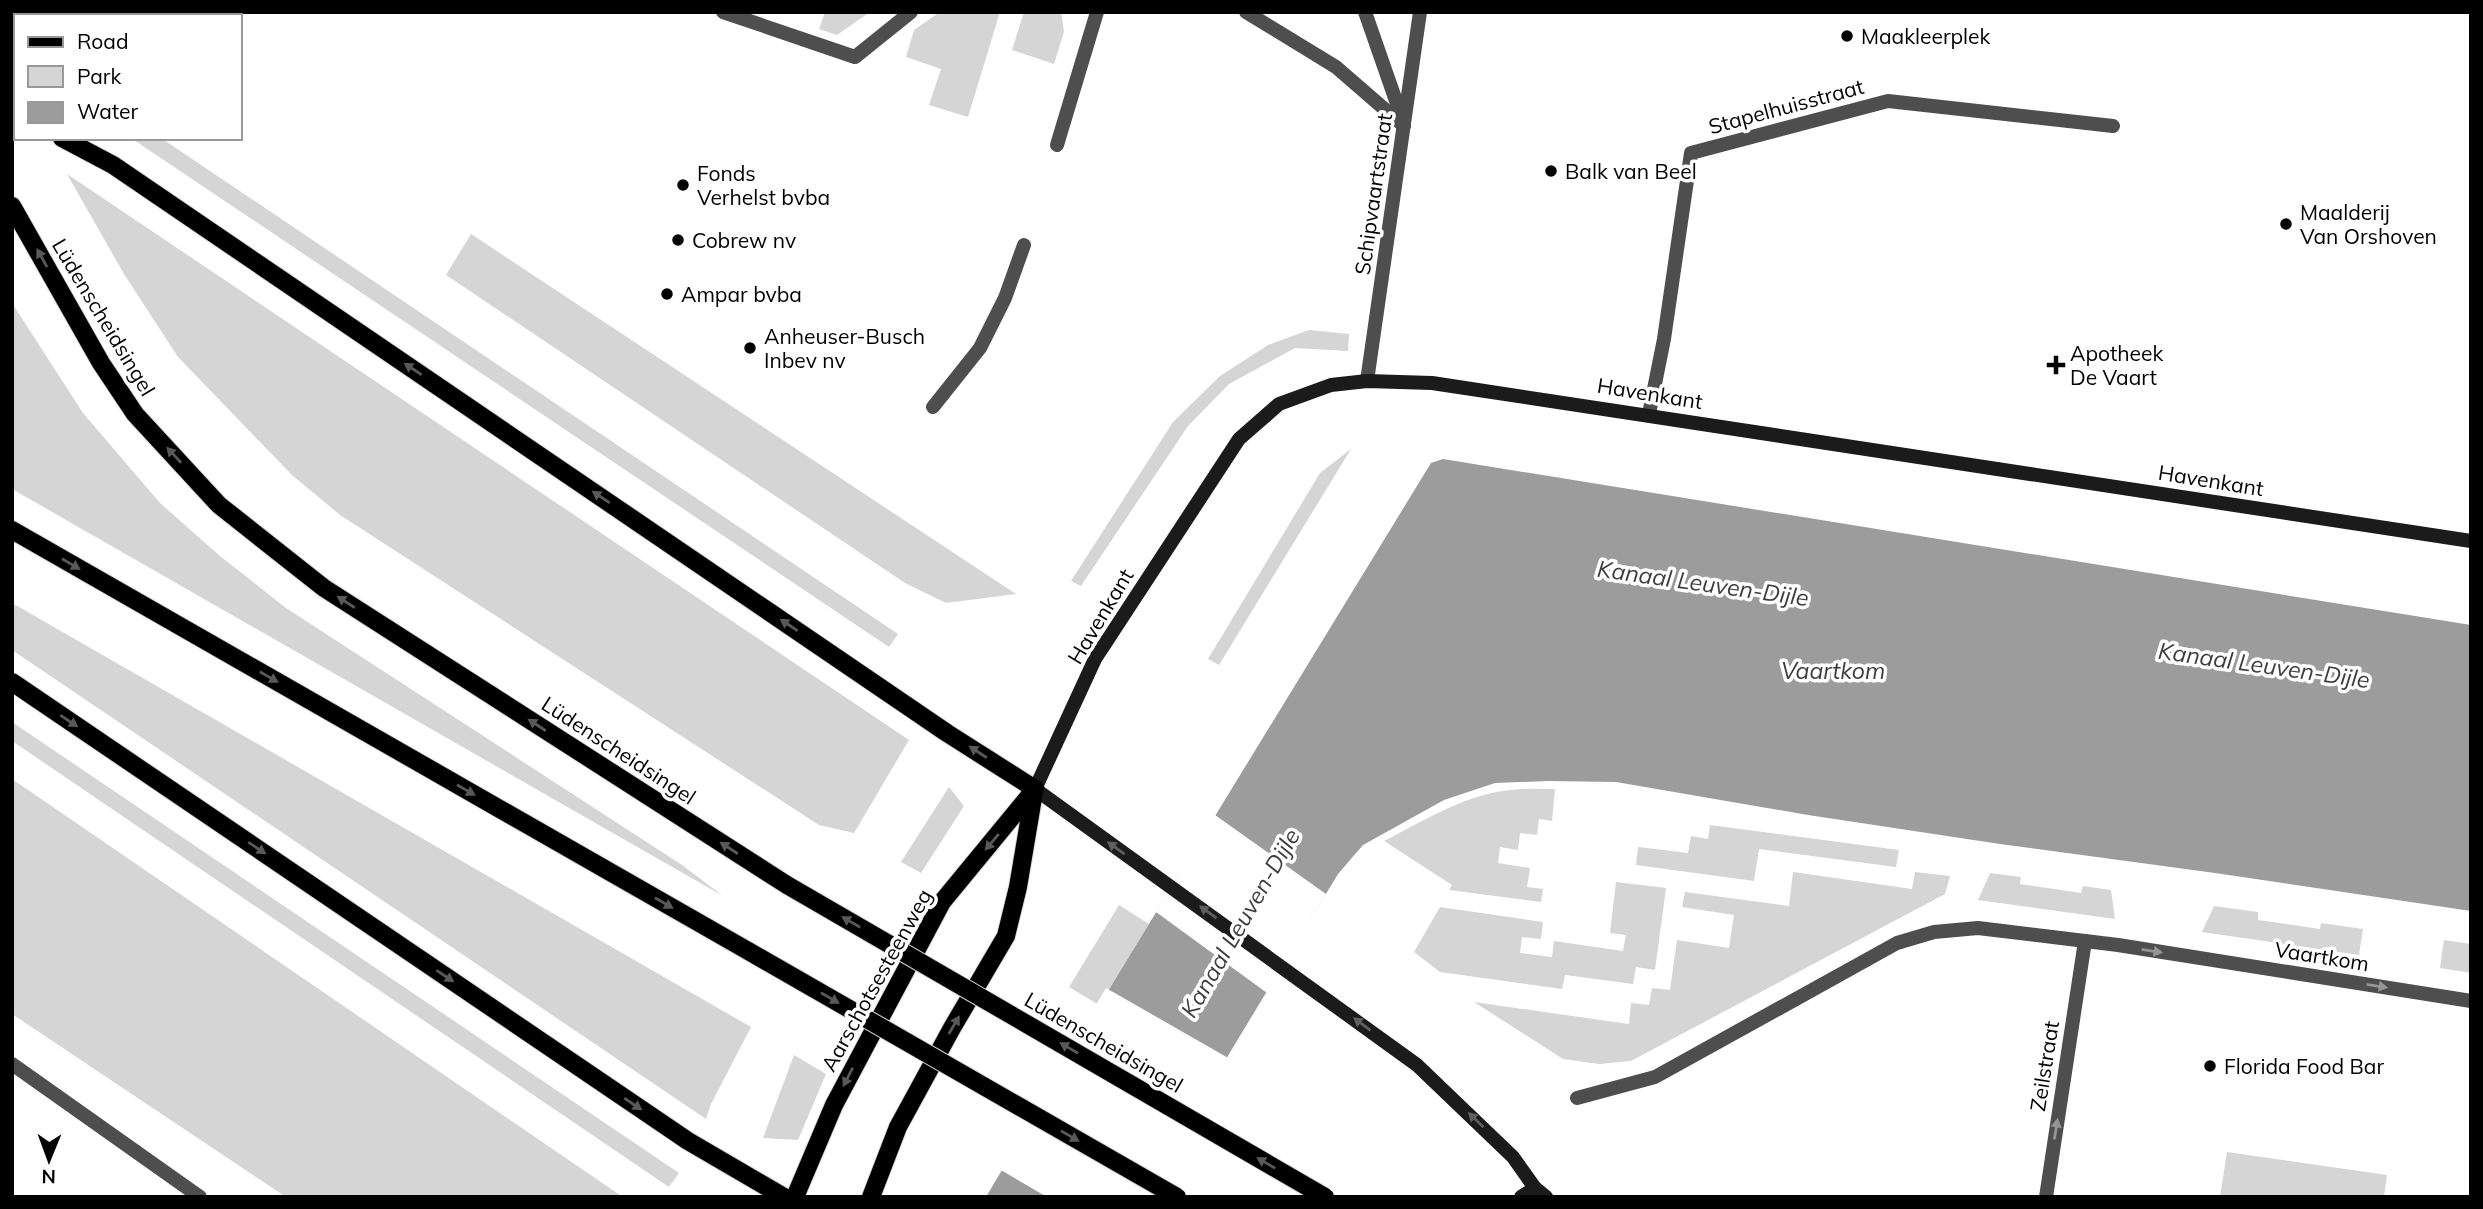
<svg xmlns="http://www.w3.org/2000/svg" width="2483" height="1209" font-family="Mulish,sans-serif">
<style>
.green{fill:#d5d5d5}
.water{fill:#9c9c9c}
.pier{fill:#fff}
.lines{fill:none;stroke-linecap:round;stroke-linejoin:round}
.primary-casing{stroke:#dbdbdb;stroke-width:20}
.lane{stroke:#4e4e4e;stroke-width:14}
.street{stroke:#4e4e4e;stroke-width:14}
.secondary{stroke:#1b1b1b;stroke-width:14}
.primary{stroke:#000;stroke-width:18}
.primary-bridge-casing{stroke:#dbdbdb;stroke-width:20;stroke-linecap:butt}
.primary-bridge{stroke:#000;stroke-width:18}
.oneway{fill:#595959}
.oneway2{fill:#5f5f5f}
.oneway3{fill:#959595}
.poi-dot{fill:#000;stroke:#fff;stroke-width:2.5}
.labels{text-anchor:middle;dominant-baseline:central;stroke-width:7;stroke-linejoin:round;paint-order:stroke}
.poi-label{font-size:21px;fill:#000;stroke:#fff;text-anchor:start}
.street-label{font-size:21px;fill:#000;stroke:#fff}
.water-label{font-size:23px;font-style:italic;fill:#3d3d3d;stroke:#fff}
</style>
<rect width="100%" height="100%" fill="#fff"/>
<g class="green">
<path d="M55 12H169L167 16H60Z"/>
<path d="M825 12H870L837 35 819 29Z"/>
<path d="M940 12H1000L968 117 929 105 941 69 906 57 914 30Z"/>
<path d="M1024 12H1061L1064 32 1054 64 1012 50Z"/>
<path d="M131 138H161L898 634 889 647Z"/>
<path d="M67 174 909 740 854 833 819 825 340 515 292 475 178 357 124 274Z"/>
<path d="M471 234 1016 594 946 603 905 583 446 275Z"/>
<path d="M12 303 83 413 160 503 220 556 286 608 682 865 723 896 12 489Z"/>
<path d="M1309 330 1349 334 1348 351 1295 348 1229 384 1188 426 1081 586 1071 581 1173 422 1220 376 1268 345Z"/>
<path d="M1351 449 1219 665 1208 659 1320 473Z"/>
<path d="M12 603 751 1027 711 1104 706 1119 12 650Z"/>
<path d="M12 722 679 1173 669 1187 12 741Z"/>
<path d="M12 779 551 1148 623 1197H286L12 1014Z"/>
<path d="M949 787 964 806 921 873 901 862Z"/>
<path d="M1555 789 1552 821 1539 819 1537 835 1520 833 1518 850 1500 847 1498 863 1530 868 1527 887 1543 889 1541 902 1449 890 1452 885 1384 841C1423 821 1466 794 1511 790 1526 788 1541 789 1555 789Z"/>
<path d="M1710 825 1899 850 1896 867 1759 849 1754 881 1636 865 1638 847 1688 853 1691 836 1708 839Z"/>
<path d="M1793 872 1912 889 1915 872 1950 876 1945 894 1631 1061 1599 1064 1563 1059 1474 1002 1629 1024 1631 1003 1649 1005 1652 988 1670 990 1677 940 1729 948 1734 915 1682 907 1685 892 1789 906Z"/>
<path d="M1990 873 2021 877 2020 884 2081 893 2083 886 2111 890 2115 919 1978 900Z"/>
<path d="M1616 882 1666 888 1655 970 1636 967 1633 984 1565 975 1562 989 1440 972 1414 952 1440 907 1543 922 1541 939 1522 937 1520 953 1552 957 1554 941 1623 951 1626 935 1610 933Z"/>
<path d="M1119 905 1149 924 1099 1005 1069 987Z"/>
<path d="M2214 906 2258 912V920L2320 929 2321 923 2363 929 2359 955 2202 932Z"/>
<path d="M2444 940 2471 944V973L2440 968Z"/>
<path d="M794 1055 826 1074 798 1140 763 1138Z"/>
<path d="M2227 1152 2387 1175 2384 1197H2220Z"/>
</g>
<path class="water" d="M1443 459 2471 625V911L2215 873 2000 844 1808 815 1616 782 1548 781 1495 783 1444 800 1363 845 1338 874 1229 1054 1151 1197H986L1111 986 1431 463Z"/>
<g class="pier">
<path d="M1215 815 1326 894 1267 993 1156 912Z"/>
<path d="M1106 988 1230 1059 1155 1197H1047L999 1169Z"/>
</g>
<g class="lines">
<defs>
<g id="primary">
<path d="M12 115 16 116"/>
<path d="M62 138 113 165 947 733 1035 789"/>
<path d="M12 206 101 363 135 414 219 505 324 588 787 885"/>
<path d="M12 530 750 952"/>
<path d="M12 682 688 1141 784 1197"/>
<path d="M795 1197 834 1105 942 902 1035 789"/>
<path d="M871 1197 898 1127 952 1028 1006 936 1018 887 1034 792"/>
</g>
</defs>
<use href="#primary" class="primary-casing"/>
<g class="lane">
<path d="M723 12 855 57 911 12"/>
<path d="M1246 12 1336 67 1404 126"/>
<path d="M1057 145 1097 12"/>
<path d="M933 407 980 348 1005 298 1024 245"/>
<path d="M12 1064 200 1197"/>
</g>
<g class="street">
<path d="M1365 12 1403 121"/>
<path d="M1367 381 1420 12"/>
<path d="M1649 414 1664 339 1691 153 1888 101 2113 126"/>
<path d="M1577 1098 1655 1077 1897 943 1934 932 1978 928 2118 945 2471 1001"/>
<path d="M2046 1197 2085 941"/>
</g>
<g class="secondary">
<path d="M1521 1197 1535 1188"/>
<path d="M1546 1197 1535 1188 1513 1157 1417 1065 1035 789 1095 659 1239 439 1279 404 1331 385 1367 381 1432 383 2471 541"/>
</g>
<use href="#primary" class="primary"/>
<defs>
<g id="primary-bridge">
<path d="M787 885 1325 1197"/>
<path d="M750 952 1177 1197"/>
</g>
</defs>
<use href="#primary-bridge" class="primary-bridge-casing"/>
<use href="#primary-bridge" class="primary-bridge"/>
</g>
<defs><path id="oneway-solid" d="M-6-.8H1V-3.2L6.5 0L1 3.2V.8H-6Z" transform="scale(1.75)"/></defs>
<g class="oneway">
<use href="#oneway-solid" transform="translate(42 258) rotate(-119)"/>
<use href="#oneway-solid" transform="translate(413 369) rotate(-146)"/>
<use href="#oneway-solid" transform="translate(174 455) rotate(-133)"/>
<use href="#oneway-solid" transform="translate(601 497) rotate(-146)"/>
<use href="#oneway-solid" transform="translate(71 564) rotate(30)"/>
<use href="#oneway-solid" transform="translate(346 602) rotate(-147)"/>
<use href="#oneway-solid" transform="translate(789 625) rotate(-146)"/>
<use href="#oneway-solid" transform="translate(269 677) rotate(30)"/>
<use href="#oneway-solid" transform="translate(69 721) rotate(34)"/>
<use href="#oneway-solid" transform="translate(537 725) rotate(-147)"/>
<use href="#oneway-solid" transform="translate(978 752) rotate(-147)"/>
<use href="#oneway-solid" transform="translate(466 790) rotate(30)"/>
<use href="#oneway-solid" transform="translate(992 842) rotate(130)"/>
<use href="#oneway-solid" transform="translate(257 848) rotate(34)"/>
<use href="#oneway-solid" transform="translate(729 848) rotate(-147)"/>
<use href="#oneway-solid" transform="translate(664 903) rotate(30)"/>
<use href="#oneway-solid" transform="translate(851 922) rotate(-150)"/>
<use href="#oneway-solid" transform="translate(445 976) rotate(34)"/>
<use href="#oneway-solid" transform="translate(830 998) rotate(30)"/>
<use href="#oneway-solid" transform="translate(954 1025) rotate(-60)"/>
<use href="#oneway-solid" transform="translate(1069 1048) rotate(-150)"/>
<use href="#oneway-solid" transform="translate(848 1077) rotate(117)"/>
<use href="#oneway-solid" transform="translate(633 1104) rotate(34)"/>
<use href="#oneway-solid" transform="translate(1070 1136) rotate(30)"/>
<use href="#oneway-solid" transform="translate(1266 1163) rotate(-150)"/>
</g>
<g class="oneway2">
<use href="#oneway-solid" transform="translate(1116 848) rotate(-144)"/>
<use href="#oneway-solid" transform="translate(1208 912) rotate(-144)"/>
<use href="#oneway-solid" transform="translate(1362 1024) rotate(-143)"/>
<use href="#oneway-solid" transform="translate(1476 1120) rotate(-136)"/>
</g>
<g class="oneway3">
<use href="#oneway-solid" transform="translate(2152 951) rotate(9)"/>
<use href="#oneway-solid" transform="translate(2377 986) rotate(9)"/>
<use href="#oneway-solid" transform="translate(2056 1129) rotate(-81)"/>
</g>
<g class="poi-dot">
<circle cx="1847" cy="36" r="7"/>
<circle cx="1551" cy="171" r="7"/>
<circle cx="683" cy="185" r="7"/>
<circle cx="2286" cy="224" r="7"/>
<circle cx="678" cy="240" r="7"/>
<circle cx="667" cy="294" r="7"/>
<circle cx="750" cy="348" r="7"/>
<path d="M2052.5 354.5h7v7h7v7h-7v7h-7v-7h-7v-7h7z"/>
<circle cx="2210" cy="1066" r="7"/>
</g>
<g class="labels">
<g class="poi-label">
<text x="1861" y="36">Maakleerplek</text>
<text x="1565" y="171">Balk van Beel</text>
<text x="697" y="173">Fonds<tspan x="697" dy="24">Verhelst bvba</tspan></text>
<text x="2300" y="212">Maalderij<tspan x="2300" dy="24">Van Orshoven</tspan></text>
<text x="692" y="240">Cobrew nv</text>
<text x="681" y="294">Ampar bvba</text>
<text x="764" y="336">Anheuser-Busch<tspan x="764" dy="24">Inbev nv</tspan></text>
<text x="2070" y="353">Apotheek<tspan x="2070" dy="24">De Vaart</tspan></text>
<text x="2224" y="1066">Florida Food Bar</text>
</g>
<g class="street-label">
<text transform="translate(1786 106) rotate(-15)">Stapelhuisstraat</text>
<text transform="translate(1373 194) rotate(-82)">Schipvaartstraat</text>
<text transform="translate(104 317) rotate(59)">Lüdenscheidsingel</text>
<text transform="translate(1650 393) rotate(9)">Havenkant</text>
<text transform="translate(2211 480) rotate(9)">Havenkant</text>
<text transform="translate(1100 616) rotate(-59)">Havenkant</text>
<text transform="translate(619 750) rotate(33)">Lüdenscheidsingel</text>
<text transform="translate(2322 956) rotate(9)">Vaartkom</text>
<text transform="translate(876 980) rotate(-61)">Aarschotsesteenweg</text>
<text transform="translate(1104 1042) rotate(30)">Lüdenscheidsingel</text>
<text transform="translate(2044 1066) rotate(-81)">Zeilstraat</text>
</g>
<g class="water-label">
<text transform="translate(1703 583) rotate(8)">Kanaal Leuven-Dijle</text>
<text transform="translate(2264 665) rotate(8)">Kanaal Leuven-Dijle</text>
<text x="1833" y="670">Vaartkom</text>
<text transform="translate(1240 923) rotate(-60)">Kanaal Leuven-Dijle</text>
</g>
</g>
<rect width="2483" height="1209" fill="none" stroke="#000000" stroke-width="28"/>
<rect x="14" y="14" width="228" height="126" fill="#ffffff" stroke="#999999" stroke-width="2"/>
<rect x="28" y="37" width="35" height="10" fill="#000000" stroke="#999999" stroke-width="2"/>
<text x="77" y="49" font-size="21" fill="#000000">Road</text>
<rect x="28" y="66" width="35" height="21" fill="#d5d5d5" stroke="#999999" stroke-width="2"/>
<text x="77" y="84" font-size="21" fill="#000000">Park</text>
<rect x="28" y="102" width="35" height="21" fill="#9c9c9c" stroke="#999999" stroke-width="2"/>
<text x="77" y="119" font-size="21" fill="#000000">Water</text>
<g transform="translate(49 1160) rotate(181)" stroke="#ffffff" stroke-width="5" paint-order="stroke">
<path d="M0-5L12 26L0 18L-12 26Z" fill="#000000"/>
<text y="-10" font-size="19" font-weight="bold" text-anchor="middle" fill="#000000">N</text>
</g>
</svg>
